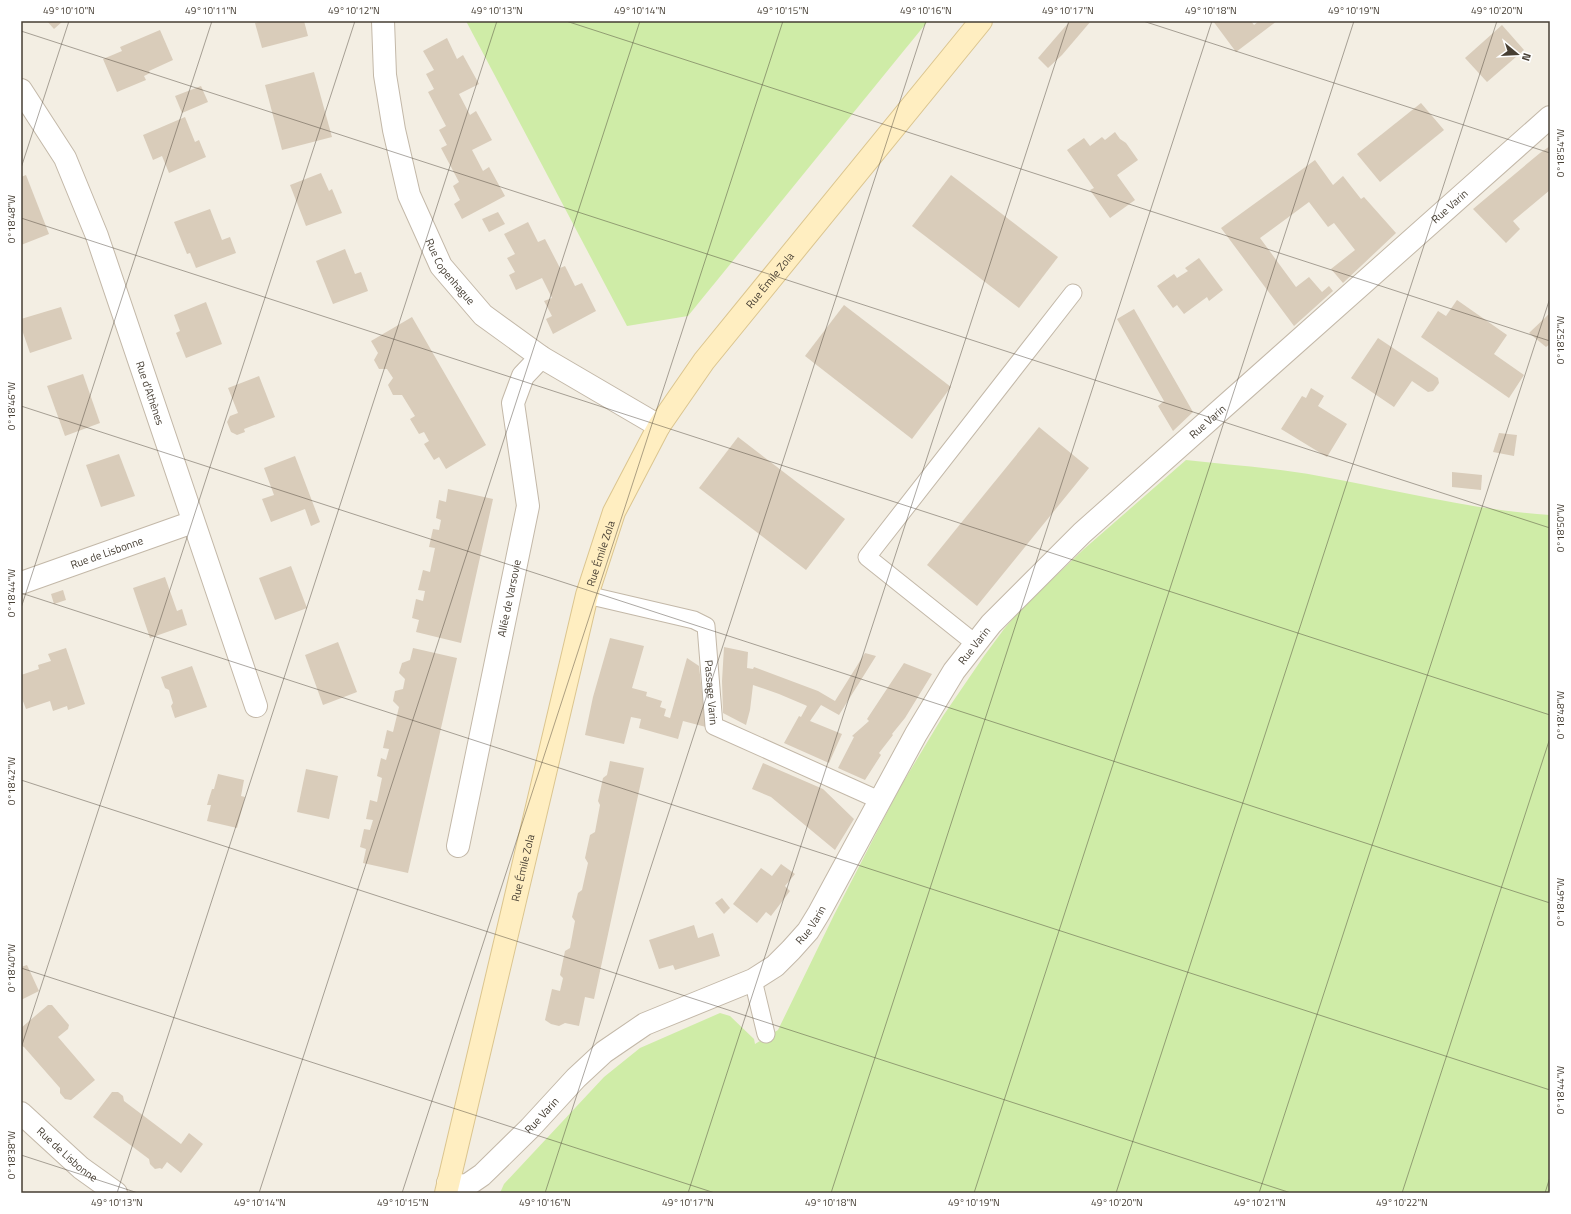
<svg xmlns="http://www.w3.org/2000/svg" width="1571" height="1214" font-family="'Titillium Web',sans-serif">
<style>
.green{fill:#cfeca7}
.building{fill:#d9ccba}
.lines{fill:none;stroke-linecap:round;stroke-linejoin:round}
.lane-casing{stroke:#c3b8a8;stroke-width:19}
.street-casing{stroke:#c3b8a8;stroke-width:24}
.secondary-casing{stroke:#dbc58f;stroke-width:24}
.lane{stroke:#fff;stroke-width:17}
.street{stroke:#fff;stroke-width:22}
.secondary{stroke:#ffeec1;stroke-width:22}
.ticks{fill:none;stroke:#463e33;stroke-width:1;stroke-opacity:0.45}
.labels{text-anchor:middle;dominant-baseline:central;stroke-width:3;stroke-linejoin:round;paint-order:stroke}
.street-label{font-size:11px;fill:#463e33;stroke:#fff}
.neatline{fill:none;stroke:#463e33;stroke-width:1.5}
.ticks-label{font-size:10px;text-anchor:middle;fill:#463e33}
</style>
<rect width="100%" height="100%" fill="#f3eee3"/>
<g class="green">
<path d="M466 21H928L688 316 627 326Z"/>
<path d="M1186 460C1230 465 1276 468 1319 476 1396 490 1472 510 1550 515V1193H500L504 1184 604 1077 640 1048 720 1013 730 1016 754 1039 755 1044 778 1030 834 915 899 789 943 716 984 656 1004 629 1023 607 1084 549Z"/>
</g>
<g class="building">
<path d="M47 21H63L54 29Z"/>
<path d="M263 21H304L308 36 262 48 255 23Z"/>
<path d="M1070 21H1091L1062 55 1048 68 1038 58Z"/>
<path d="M1213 21H1251L1254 25 1259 21H1277L1236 52Z"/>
<path d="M1502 25 1524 50 1487 82 1465 58Z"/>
<path d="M160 30 173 60 149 71 150 73 144 76 146 80 117 92 103 59 122 51 120 47Z"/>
<path d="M447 38 457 59 463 55 479 84 459 94 470 115 476 111 492 140 472 150 483 171 489 167 505 196 462 219 454 204 460 200 453 186 459 182 441 148 447 145 439 130 446 126 428 92 434 89 426 74 434 70 423 51Z"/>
<path d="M314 72 332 137 282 150 265 85Z"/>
<path d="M201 86 208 102 182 113 175 96Z"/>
<path d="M1421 103 1444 130 1380 182 1357 154Z"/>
<path d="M185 117 195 142 199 140 206 157 169 173 162 156 153 160 143 135Z"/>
<path d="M1115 132 1120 139 1126 143 1138 160 1117 175 1135 200 1110 218 1090 190 1094 188 1067 150 1084 138 1090 146 1102 137 1105 140Z"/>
<path d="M1550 146V190L1513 221 1520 229 1506 243 1473 209 1540 153Z"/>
<path d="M1315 160 1333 185 1343 176 1361 199 1364 197 1396 233 1343 283 1331 269 1355 250 1334 223 1328 227 1309 202 1260 238 1296 287 1309 277 1322 292 1329 286 1333 291 1294 326 1221 228Z"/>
<path d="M321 173 329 191 332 189 342 213 306 226 290 185Z"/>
<path d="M26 175 49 234 21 245V177Z"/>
<path d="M951 175 1058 257 1019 308 912 226Z"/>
<path d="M210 209 222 240 230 237 236 253 196 268 190 253 187 254 174 222Z"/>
<path d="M498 212 505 224 489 232 482 219Z"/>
<path d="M528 222 538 242 545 239 560 268 565 266 575 286 582 283 596 311 553 334 546 319 552 316 544 301 552 298 542 278 516 290 509 275 515 272 507 258 515 254 504 234Z"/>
<path d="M345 249 355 274 361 272 368 291 333 304 316 261Z"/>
<path d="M1199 258 1223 290 1209 301 1207 297 1184 314 1177 305 1173 308 1157 286 1174 274 1177 278 1188 271 1185 268Z"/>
<path d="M1457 300 1507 335 1494 354 1524 375 1509 398 1421 337 1438 311 1446 316Z"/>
<path d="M206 302 222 344 186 358 176 333 180 331 174 315Z"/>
<path d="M844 305 951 387 912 439 805 356Z"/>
<path d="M61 307 72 339 30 353 21 327V319Z"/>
<path d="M1134 309 1193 412 1173 431 1158 406 1164 401 1117 319Z"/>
<path d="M1550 313V344L1546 347 1529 333Z"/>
<path d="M412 317 486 445 446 469 439 457 434 460 424 444 429 441 424 432 419 434 410 419 415 416 402 395H393L388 385 393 378 387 369H379L374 360 378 353 371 341Z"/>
<path d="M1378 338 1438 378 1439 383 1433 391 1428 392 1412 381 1394 407 1351 378Z"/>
<path d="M83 374 100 423 65 436 47 386Z"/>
<path d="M259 376 275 417 244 429 245 432 237 435 231 432 227 422 230 416 238 413 228 388Z"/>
<path d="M1311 388 1324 396 1318 406 1347 424 1327 457 1281 429 1302 396 1306 398Z"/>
<path d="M1039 427 1089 468 977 606 927 565Z"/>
<path d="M1499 433 1517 435 1514 456 1493 452Z"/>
<path d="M738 437 845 519 806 570 699 488Z"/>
<path d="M119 454 135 496 101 507 86 465Z"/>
<path d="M295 456 320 522 311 526 305 509 271 522 262 499 274 495 264 468Z"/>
<path d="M1452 472 1482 475 1481 490 1452 487Z"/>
<path d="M448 489 493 499 461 643 416 632 419 620 412 618 416 599 423 601 425 591 418 590 423 570 430 572 435 548 429 547 433 529 439 530 441 520 436 518 439 500 446 502Z"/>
<path d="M291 566 307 608 275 620 259 578Z"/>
<path d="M165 577 177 611 182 609 187 625 150 638 133 588Z"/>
<path d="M63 590 66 600 54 604 51 594Z"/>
<path d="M610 638 644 646 632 688 647 692 646 696 662 701 660 707 666 709 664 716 670 718 687 658 699 666 706 727 683 721 678 739 639 728 641 719 631 717 624 744 585 735 593 697Z"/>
<path d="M338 642 357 692 323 705 305 655Z"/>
<path d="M724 647 748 652 747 668 753 669 754 667 818 691 835 701 865 653 876 656 839 715 821 705 810 721 842 734 829 763 784 743 799 716 801 717 807 706 805 705 779 694 753 685 750 710 746 725 723 713 722 681Z"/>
<path d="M66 648 85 704 68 710 67 706 53 711 50 701 26 709 21 696V675L39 669 38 665 51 661 48 654Z"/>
<path d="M413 648 457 658 408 873 363 863 366 849 360 847 364 829 370 830 373 820 366 819 370 800 377 802 382 778 377 776 381 758 386 760 389 749 383 748 387 730 393 732 399 707 393 701 395 691 403 689 405 679 399 673 402 663 410 660Z"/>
<path d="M904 663 932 674 905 718 892 734 893 735 879 753 881 755 865 780 838 768 854 737 852 736 869 721 867 719Z"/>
<path d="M192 666 207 707 175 718 171 706 173 703 169 690 165 688 161 677Z"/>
<path d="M610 761 644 768 594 999 585 997 579 1026 565 1023 559 1026 551 1024 545 1020 552 989 560 991 563 978 560 975 565 951 570 948 575 921 572 917 578 893 582 890 588 863 585 858 590 835 595 832 600 805 598 801 603 778 607 775Z"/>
<path d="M763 763 823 789 854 819 835 850 771 797 752 789Z"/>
<path d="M306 769 338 776 329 819 297 812Z"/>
<path d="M218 774 244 780 241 796 245 797 237 828 207 821 211 805H207L212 789H214Z"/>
<path d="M781 864 795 874 785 886 790 891 771 916 766 912 757 923 733 904 761 868 772 876Z"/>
<path d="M722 898 730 908 724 914 715 903Z"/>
<path d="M694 925 698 938 713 933 720 956 675 970 673 965 659 969 649 940Z"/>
<path d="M27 965 39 991 21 1000V967Z"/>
<path d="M48 1005H52L69 1025 68 1029 58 1037 95 1080 71 1100 65 1099 60 1093V1088L24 1047 21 1046V1028Z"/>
<path d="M112 1092H118L123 1096 124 1101 181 1144 189 1133 203 1144 181 1173 167 1162 162 1169 160 1168 155 1169 150 1164 149 1159 93 1117Z"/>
</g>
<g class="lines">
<defs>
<g id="lane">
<path id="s1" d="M587 595 694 620 706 626 714 726 879 800"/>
<path d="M976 644 867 557 1073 293"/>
<path d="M753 980 766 1034"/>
</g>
<g id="street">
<path id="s2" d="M383 21 385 75 394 130 409 195 441 266 483 315 541 357 659 426"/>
<path id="s3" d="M21 90 65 158 97 236 256 706"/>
<path id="s4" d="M21 583 193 522"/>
<path id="s5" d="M458 846 528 506 513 403 523 376 541 357"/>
<path id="s6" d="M21 1113 81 1168 116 1193"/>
<path id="s7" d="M448 1183 466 1186 482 1175 530 1128 576 1078 604 1052 645 1024 753 980 775 966 791 950 808 931 819 913 916 734 954 671 991 624 1082 533 1550 117"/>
</g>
<g id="secondary">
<path id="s8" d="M446 1193 587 595 614 512 659 426 704 361 981 21"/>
</g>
</defs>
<use href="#lane" class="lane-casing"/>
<use href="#street" class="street-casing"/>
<use href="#secondary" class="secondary-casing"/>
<use href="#lane" class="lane"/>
<use href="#street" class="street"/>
<use href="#secondary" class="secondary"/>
</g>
<path class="ticks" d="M566 21 1550 341M1143 21 1550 153M21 31 1550 528M21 168 69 21M21 218 1550 715M21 406 1550 903M21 593 1550 1090M21 608 212 21M21 780 1291 1193M21 968 715 1193M21 1048 355 21M21 1155 138 1193M117 1193 497 21M259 1193 640 21M402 1193 783 21M545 1193 926 21M688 1193 1069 21M831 1193 1212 21M974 1193 1354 21M1116 1193 1497 21M1259 1193 1550 298M1402 1193 1550 738M1545 1193 1550 1177"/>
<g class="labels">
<g class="street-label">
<text stroke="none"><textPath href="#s7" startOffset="1430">Rue Varin</textPath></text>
<text stroke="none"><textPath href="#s2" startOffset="264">Rue Copenhague</textPath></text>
<text stroke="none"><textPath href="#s8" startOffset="982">Rue Émile Zola</textPath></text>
<text stroke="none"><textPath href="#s3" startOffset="331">Rue d'Athènes</textPath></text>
<text stroke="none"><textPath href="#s7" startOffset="1106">Rue Varin</textPath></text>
<text stroke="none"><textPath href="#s4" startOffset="91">Rue de Lisbonne</textPath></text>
<text stroke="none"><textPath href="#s8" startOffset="658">Rue Émile Zola</textPath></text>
<text stroke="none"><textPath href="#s5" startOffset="253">Allée de Varsovie</textPath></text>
<text stroke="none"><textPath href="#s7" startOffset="782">Rue Varin</textPath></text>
<text stroke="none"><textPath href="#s1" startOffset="190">Passage Varin</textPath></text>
<text stroke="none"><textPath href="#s8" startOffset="334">Rue Émile Zola</textPath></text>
<text stroke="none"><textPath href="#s7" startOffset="458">Rue Varin</textPath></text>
<text stroke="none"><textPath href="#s7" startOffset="122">Rue Varin</textPath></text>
<text stroke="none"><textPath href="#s6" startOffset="62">Rue de Lisbonne</textPath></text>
</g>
</g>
<rect width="1571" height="1214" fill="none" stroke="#ffffff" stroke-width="44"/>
<g transform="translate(1517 54) rotate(108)" stroke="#ffffff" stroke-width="3" paint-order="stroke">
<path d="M0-3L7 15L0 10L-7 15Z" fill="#463e33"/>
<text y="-6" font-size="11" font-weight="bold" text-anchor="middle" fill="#463e33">N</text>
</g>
<rect x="22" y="22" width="1527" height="1170" class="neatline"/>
<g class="ticks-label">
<text x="69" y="14">49°10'10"N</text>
<text x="211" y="14">49°10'11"N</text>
<text x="354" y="14">49°10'12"N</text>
<text x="497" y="14">49°10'13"N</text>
<text x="640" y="14">49°10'14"N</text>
<text x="783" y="14">49°10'15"N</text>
<text x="926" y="14">49°10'16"N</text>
<text x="1068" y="14">49°10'17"N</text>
<text x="1211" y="14">49°10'18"N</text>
<text x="1354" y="14">49°10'19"N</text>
<text x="1497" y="14">49°10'20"N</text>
<text transform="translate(1560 153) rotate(-90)" y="4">0°18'54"W</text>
<text transform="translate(11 219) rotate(-90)" y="4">0°18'48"W</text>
<text transform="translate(1560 340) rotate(-90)" y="4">0°18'52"W</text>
<text transform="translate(11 406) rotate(-90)" y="4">0°18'46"W</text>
<text transform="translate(1560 528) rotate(-90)" y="4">0°18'50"W</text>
<text transform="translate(11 593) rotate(-90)" y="4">0°18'44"W</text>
<text transform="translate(1560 715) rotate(-90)" y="4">0°18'48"W</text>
<text transform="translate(11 781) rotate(-90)" y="4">0°18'42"W</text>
<text transform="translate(1560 902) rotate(-90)" y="4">0°18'46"W</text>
<text transform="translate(11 968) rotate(-90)" y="4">0°18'40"W</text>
<text transform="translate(1560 1090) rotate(-90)" y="4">0°18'44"W</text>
<text transform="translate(11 1155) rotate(-90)" y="4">0°18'38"W</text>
<text x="117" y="1206">49°10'13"N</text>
<text x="260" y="1206">49°10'14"N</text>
<text x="403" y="1206">49°10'15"N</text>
<text x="545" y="1206">49°10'16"N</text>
<text x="688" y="1206">49°10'17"N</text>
<text x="831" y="1206">49°10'18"N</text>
<text x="974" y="1206">49°10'19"N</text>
<text x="1117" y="1206">49°10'20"N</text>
<text x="1260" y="1206">49°10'21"N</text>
<text x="1402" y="1206">49°10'22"N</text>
</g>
</svg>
